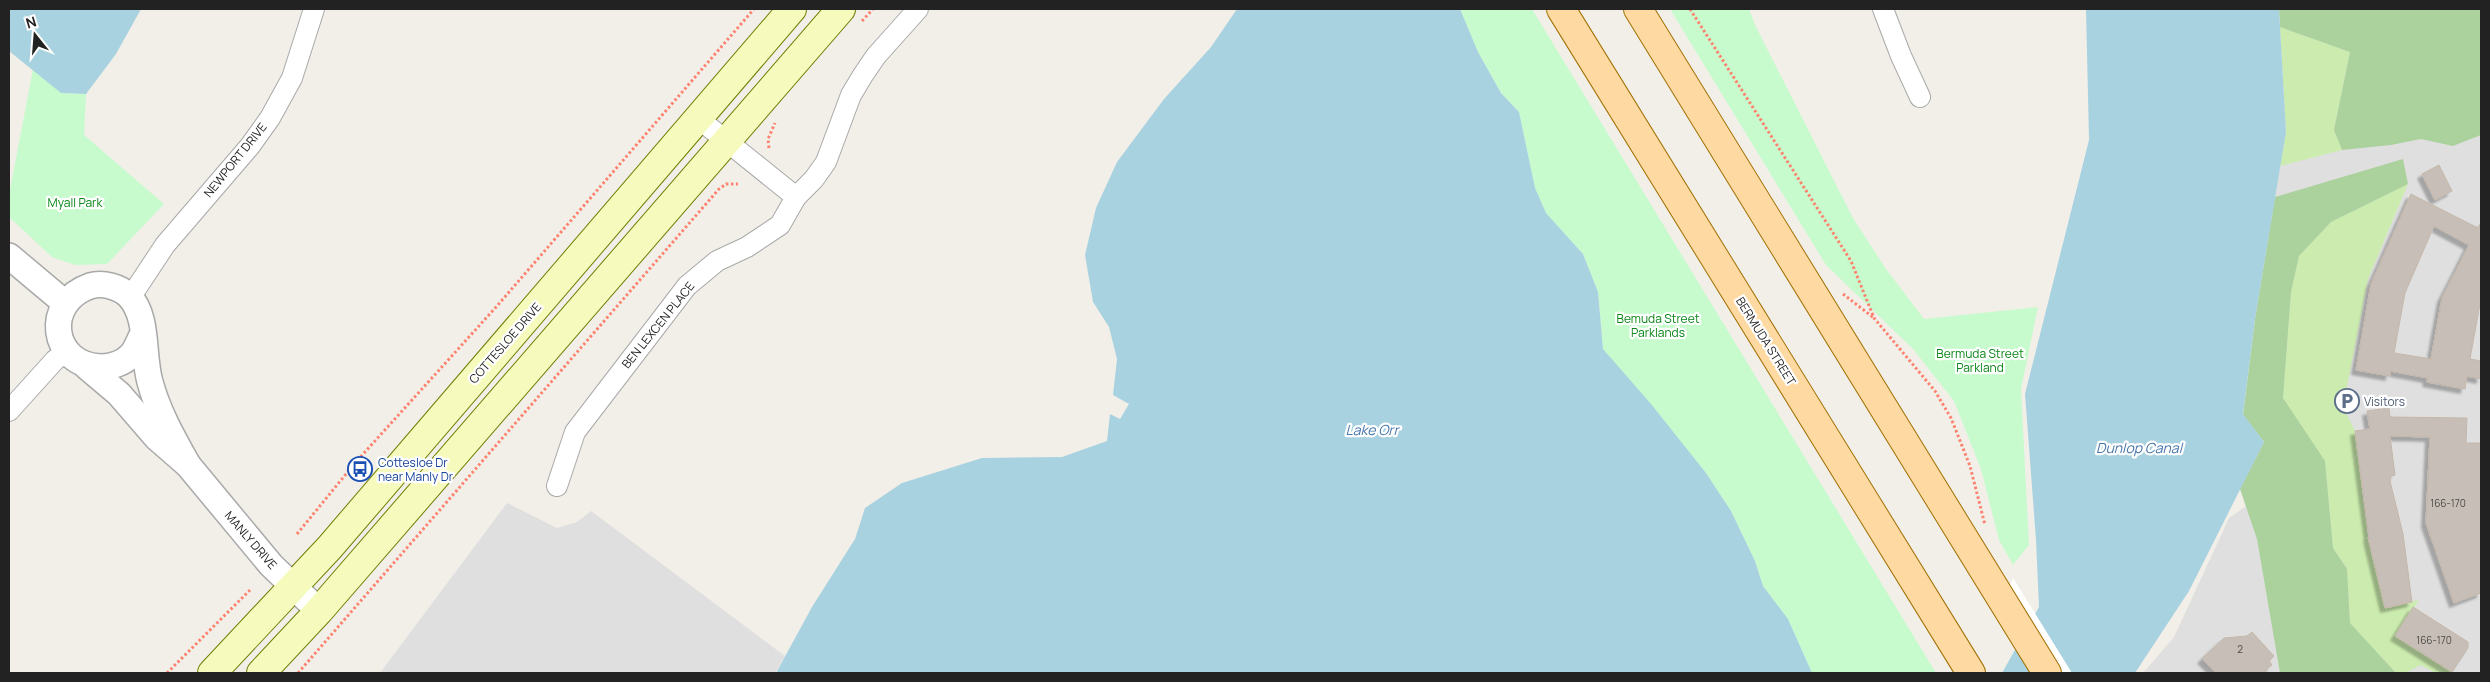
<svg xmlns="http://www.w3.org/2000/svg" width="2490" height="682" font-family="Manrope,sans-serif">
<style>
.residential{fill:#e0dfdf}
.grass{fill:#cbecae}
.forest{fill:#abd29d}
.park{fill:#c7fbcd}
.water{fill:#a9d2e0}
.pier{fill:#fff}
.building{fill:#c7bfb7;stroke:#c4b7aa;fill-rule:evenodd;filter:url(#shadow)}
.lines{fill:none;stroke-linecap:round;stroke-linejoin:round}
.minor-casing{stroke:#a9a9a9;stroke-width:22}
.tertiary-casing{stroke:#a9a9a9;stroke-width:28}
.secondary-casing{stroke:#6d7f03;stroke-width:30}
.primary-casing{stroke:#a07000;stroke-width:30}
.path{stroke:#fd826f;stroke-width:3;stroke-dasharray:2.5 2.5;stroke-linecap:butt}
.minor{stroke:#fff;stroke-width:20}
.tertiary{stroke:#fff;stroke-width:25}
.secondary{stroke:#f6fbbd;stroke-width:28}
.primary{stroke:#fed9a2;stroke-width:28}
.labels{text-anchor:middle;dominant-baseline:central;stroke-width:4.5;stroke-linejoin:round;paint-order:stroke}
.number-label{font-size:10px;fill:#4b4947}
.street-label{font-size:12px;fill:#222;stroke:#fff}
.park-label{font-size:12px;fill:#0a8618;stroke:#fff}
.service-label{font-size:12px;fill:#4e5e75;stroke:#fff;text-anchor:start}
.transit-label{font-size:12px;fill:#164399;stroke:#fff;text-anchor:start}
.water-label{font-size:14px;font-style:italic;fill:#4877ad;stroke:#fff}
</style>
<defs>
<filter id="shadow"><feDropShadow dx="-4.5" dy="4.5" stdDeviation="1" flood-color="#0004"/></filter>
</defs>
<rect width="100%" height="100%" fill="#f2efe9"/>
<g class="residential">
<path d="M2279 9H2481V673H2143L2174 637 2229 518 2246 506 2240 489 2264 442 2255 319 2286 132Z"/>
<path d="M507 503 557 528 577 522 591 511 785 656 775 673H380Z"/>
</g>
<g class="grass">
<path d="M2280 27 2350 52 2334 130 2342 150 2280 166 2286 132Z"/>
<path d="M2408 184 2368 279 2343 407 2355 431 2368 537 2385 608 2419 600 2395 636 2453 673H2436L2421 665 2405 673H2396L2350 623 2347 569 2333 548 2325 461 2283 398 2291 292 2299 256 2331 222Z"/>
</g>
<g class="forest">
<path d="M2279 9H2481V135L2453 146 2421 139 2391 145 2342 150 2334 130 2350 52 2280 27Z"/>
<path d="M2403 159 2408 184 2331 222 2299 256 2291 292 2283 398 2325 461 2333 548 2347 569 2350 623 2396 673H2280L2257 539 2240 489 2264 442 2243 415 2255 319 2275 197Z"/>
</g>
<g class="park">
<path d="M1460 9H1532L1936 673H1812L1788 619 1763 586 1755 561 1731 511 1706 473 1603 349 1598 292 1583 254 1546 213 1535 188 1519 112 1501 93 1478 52Z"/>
<path d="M1670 9H1749L1756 27 1853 218 1886 269 1924 319 2038 307 2021 389 2029 545 2013 565 1999 540 1981 469 1954 401 1913 349 1826 265Z"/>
<path d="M33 69 61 93 86 94 84 135 164 204 107 264 75 265 52 257 9 217V195Z"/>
</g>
<g class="water">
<path d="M9 9H141L116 54 86 94 61 93 9 51Z"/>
<path d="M1237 9H1460L1478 52 1501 93 1519 112 1535 188 1546 213 1583 254 1598 292 1603 349 1651 404 1706 473 1731 511 1755 561 1763 586 1788 619 1812 673H776L812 607 855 539 865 508 902 483 982 458 1062 457 1107 441 1110 414 1120 419 1129 404 1113 395 1117 359 1109 327 1093 302 1085 255 1096 208 1117 162 1164 99 1211 47Z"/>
<path d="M2086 9H2279L2286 132 2255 319 2243 414 2264 442 2189 591 2135 673H2002L2039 607 2036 540 2025 394 2089 140Z"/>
</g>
<path class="pier" d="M2013 578 2072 673H2032L1996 615Z"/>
<g class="building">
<path d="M2439 165 2452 191 2435 200 2422 174Z"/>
<path d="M2411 194 2478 228 2481 222V298L2470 359 2481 361V379L2467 376 2465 389 2427 382 2428 378 2390 371V376L2356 370 2371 284ZM2434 226 2469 245 2442 298 2431 359 2394 353 2405 293Z"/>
<path d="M2389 408 2390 417 2467 418 2466 443H2481V593L2454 603 2426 523 2430 437 2390 436 2395 475 2389 477 2403 534 2412 602 2385 608 2368 537H2369L2355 431 2370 429 2367 411Z"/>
<path d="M2413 607 2468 642V648L2452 672 2395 636Z"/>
<path d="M2252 632 2274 656 2269 661 2272 665 2262 673H2216L2202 659 2224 638 2247 636Z"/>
</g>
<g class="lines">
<defs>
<g id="minor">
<path d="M1883 9 1901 56 1920 97"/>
<path d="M699 119 796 197"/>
<path d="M130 298 165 245 250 146 270 118 292 78 314 9"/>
<path d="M9 411 55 360 67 352"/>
<path d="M557 486 575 432 687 286 717 261 747 247 780 225 796 197 814 179 826 162 851 95 863 75 876 56 918 9"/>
</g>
<g id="tertiary">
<path d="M9 256 65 303"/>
<path d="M142 335C139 341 136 350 131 355 124 363 111 367 101 367 50 365 43 302 90 286 103 282 120 287 129 296 149 317 142 354 150 382 158 412 173 438 188 465"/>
<path d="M87 367 119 394 157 438 188 465 271 565 319 611"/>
</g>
<g id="secondary">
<path d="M212 673 330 547 792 9"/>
<path d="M261 673 319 611 841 9"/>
</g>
<g id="primary">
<path d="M1561 9 1971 673"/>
<path d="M1638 9 2047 673"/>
</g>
</defs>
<use href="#minor" class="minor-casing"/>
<use href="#tertiary" class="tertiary-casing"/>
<use href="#secondary" class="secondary-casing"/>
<use href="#primary" class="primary-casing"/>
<g class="path">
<path d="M1690 9 1851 261 1874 318 1935 391 1951 418 1970 466 1985 525"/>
<path d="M862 21 873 9"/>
<path d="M769 148 768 139 775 123"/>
<path d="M1843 294 1874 318"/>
<path d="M297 534 355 463 497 306 754 9"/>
<path d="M167 673 250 590"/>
<path d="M298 673 719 189 726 184H738"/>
</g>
<use href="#minor" class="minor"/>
<use href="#tertiary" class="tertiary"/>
<use href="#secondary" class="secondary"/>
<use href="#primary" class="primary"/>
</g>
<defs>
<symbol id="parking-ring" viewBox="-11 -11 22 22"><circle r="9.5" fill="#fff" stroke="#5c6f8a" stroke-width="1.5"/><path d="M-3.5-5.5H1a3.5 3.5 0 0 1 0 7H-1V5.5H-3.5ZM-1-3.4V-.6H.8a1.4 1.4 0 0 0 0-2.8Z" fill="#5c6f8a"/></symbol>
<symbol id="bus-ring" viewBox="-11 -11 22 22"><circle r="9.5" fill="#fff" stroke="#1a4fb4" stroke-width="1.5"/><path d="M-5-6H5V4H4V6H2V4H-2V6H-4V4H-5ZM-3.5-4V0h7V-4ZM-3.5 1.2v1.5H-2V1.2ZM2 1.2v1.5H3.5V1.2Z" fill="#1a4fb4"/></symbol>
</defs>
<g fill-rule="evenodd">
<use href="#parking-ring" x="2333" y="387" width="28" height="28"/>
<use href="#bus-ring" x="346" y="455" width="28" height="28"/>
</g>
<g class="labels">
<g class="number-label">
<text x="2448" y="503">166-170</text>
<text x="2434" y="640">166-170</text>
<text x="2240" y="649">2</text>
</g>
<g class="street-label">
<text transform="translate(235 160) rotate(-51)">NEWPORT DRIVE</text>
<text transform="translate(658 325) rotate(-51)">BEN LEXCEN PLACE</text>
<text transform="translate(1766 341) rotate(58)">BERMUDA STREET</text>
<text transform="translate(505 343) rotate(-49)">COTTESLOE DRIVE</text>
<text transform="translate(251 540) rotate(49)">MANLY DRIVE</text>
</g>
<g class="park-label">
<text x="75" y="202">Myall Park</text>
<text x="1658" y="318">Bemuda Street<tspan x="1658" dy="14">Parklands</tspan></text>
<text x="1980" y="353">Bermuda Street<tspan x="1980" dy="14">Parkland</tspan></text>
</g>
<g class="service-label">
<text x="2364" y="401">Visitors</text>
</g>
<g class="transit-label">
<text x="378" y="462">Cottesloe Dr<tspan x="378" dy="14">near Manly Dr</tspan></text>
</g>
<g class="water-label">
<text x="1372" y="429">Lake Orr</text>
<text x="2139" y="447">Dunlop Canal</text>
</g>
</g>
<rect width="2490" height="682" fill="none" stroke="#222222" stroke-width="20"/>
<g transform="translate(35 35) rotate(343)" stroke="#ffffff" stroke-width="4" paint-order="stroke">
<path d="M0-4L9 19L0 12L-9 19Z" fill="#222222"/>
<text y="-8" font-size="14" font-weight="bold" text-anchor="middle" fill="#222222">N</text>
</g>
</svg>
